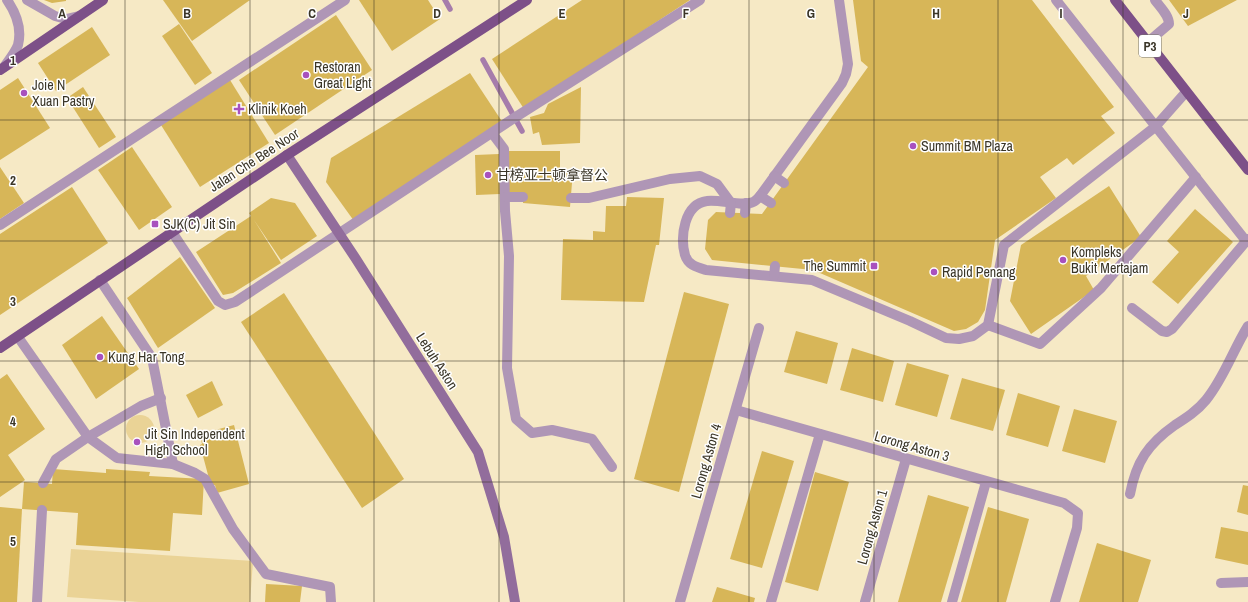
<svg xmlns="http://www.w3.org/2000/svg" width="1248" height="602" font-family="'Archivo Narrow','Noto Sans SC',sans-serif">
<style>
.green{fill:#ead396}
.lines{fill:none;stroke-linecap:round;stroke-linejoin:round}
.stream{stroke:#a67cab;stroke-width:5.5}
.building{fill:#d7b658}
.lane{stroke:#af96b6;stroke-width:10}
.street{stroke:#af96b6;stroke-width:10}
.secondary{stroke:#926d9c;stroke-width:10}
.primary{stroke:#7d5088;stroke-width:10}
.grid{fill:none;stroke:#3a3527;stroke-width:1;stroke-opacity:0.55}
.poi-dot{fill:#a851be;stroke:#fff;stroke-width:1.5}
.labels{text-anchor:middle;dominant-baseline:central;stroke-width:3;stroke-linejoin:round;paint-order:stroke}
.shield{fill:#fff;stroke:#757268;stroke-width:1}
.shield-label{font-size:13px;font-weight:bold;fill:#3a3527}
.poi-label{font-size:14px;fill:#3a3527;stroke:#fff;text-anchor:start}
.street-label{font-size:14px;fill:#3a3527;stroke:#fff}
.grid-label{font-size:13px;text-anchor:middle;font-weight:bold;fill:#3a3527;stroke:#fff;stroke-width:3;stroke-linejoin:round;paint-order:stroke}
</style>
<rect width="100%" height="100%" fill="#f6e9c5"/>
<g class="green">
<circle cx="140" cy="429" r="14"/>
<path d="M71 549 253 561 250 602H139L67 597Z"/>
</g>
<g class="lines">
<g class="stream">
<path d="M445 0 450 9"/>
<path d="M483 60 522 131"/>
</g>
</g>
<g class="building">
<path d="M44 0H66V1L52 3Z"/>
<path d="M163 0H250L192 41Z"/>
<path d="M359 0H428L440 19 392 51Z"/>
<path d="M582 0H690L524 109 492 59Z"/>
<path d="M853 0H1032L1114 107 1101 116 1115 133 1073 165 1067 158 1040 177 1056 198 995 240 985 310 978 322 966 329 954 331 813 270 712 260 705 249 708 220 716 212 762 214 868 67 861 61Z"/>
<path d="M1169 0H1237L1188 26Z"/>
<path d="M336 15 372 70 275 135 239 80Z"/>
<path d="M179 24 212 73 195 85 162 36Z"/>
<path d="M92 27 110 55 56 91 38 63Z"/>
<path d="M470 73 503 123 354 221 326 182 331 158Z"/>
<path d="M18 78 50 128 0 160V90Z"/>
<path d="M230 80 269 143 200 187 161 125Z"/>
<path d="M83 87 116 137 99 148 67 98Z"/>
<path d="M581 87 580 143 542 145 539 132 533 134 530 117 544 113 548 104Z"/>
<path d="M132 147 172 207 139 230 98 170Z"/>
<path d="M509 151H560V170L573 171 570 207 523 203V192H509Z"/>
<path d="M499 154 500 194 476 195 475 155Z"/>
<path d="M0 167 24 203 0 219Z"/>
<path d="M1109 186 1141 237 1086 276 1094 290 1031 334 1010 301 1021 245Z"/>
<path d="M72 187 108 243 0 315V234Z"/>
<path d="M627 197 664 198 659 245H656L644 302 561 300 563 239 593 240V231L605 232 606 206H626Z"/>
<path d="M271 198 295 203 317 236 281 260 254 220 281 263 233 293 223 295 196 252 251 216 249 213Z"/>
<path d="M1195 209 1233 242 1178 304 1152 282 1179 252 1167 241Z"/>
<path d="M180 257 215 308 158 348 127 298Z"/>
<path d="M684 292 729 304 679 492 634 479Z"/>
<path d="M284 293 404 479 362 508 241 322Z"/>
<path d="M102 316 139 369 96 399 62 345Z"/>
<path d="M796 331 838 343 827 384 784 372Z"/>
<path d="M852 348 894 361 883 402 840 390Z"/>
<path d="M907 363 949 375 937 417 895 405Z"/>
<path d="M7 374 45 429 8 455 25 480 0 497V379Z"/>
<path d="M962 378 1005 390 993 431 950 419Z"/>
<path d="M212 381 223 405 198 418 186 395Z"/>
<path d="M1018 393 1060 406 1048 447 1006 435Z"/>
<path d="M1074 409 1117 421 1105 463 1062 451Z"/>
<path d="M234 425 249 484 217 493 215 485 211 486 200 445 202 444 200 434Z"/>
<path d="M762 451 794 461 762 568 730 559Z"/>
<path d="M53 469 106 473V469L150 472 149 476 204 479 202 515 173 513 170 551 76 545 78 513 22 509 24 482 52 484Z"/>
<path d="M815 472 849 482 818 591 785 582Z"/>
<path d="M1243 485 1248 486V515L1237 512Z"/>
<path d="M928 495 969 507 941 602H898Z"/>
<path d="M0 507 22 509 17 602H0Z"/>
<path d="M988 507 1029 519 1006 602H961Z"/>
<path d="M1221 527 1248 532V565L1215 558Z"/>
<path d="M1097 543 1151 560 1138 602H1079Z"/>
<path d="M266 584 302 586 300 602H265Z"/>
<path d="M717 587 755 598 754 602H712Z"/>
</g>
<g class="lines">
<g class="lane">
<path d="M839 0 848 64 846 74 842 83 760 196C758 198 756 201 753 202 743 207 719 199 707 201 684 204 680 237 685 255 688 265 696 267 706 270L812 280 910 321 946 338 959 339 973 336 988 325 1004 245 1155 127 1186 92"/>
<path d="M1056 0 1246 241"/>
<path d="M1148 42 1169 24C1169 15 1160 7 1155 0"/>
<path d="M492 133 504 149 505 211 509 256 507 368 516 419 532 433 552 430 592 439 612 467"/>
<path d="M774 176 784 183"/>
<path d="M760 196 771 203"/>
<path d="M505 197H523"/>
<path d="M571 198H589L670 179 700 176 717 184 731 203 730 213"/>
<path d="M745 213 746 203"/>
<path d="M0 225 345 0"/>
<path d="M172 232 218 301 225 305 235 302 511 120 700 0"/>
<path d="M774 276 775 266"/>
<path d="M100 280 152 358 173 464"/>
<path d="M1132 308 1162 331 1167 332 1172 329 1248 239"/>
<path d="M988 325 1040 344 1101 288 1196 177"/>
<path d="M18 337 88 437 117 458 173 464 195 473 205 479 233 529 266 574 330 587 331 602"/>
<path d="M43 483 56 459 88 437 141 406 161 398"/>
<path d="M1130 494C1136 462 1148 444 1175 425 1186 418 1197 411 1206 400 1224 378 1233 350 1248 326"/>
<path d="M1221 583 1248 582"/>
<path d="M37 602 42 510"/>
<path d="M771 602 820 434"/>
<path d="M952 602 986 482"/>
</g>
<g class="street">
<path d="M27 0 55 16 66 19 79 16"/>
<path d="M4 67C8 61 15 53 18 45 22 29 16 13 7 0"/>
<path d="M736 410 1064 503 1078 513 1077 528 1055 602"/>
<path d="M680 602 759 328"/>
<path d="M865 602 906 459"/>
</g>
<path class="secondary" d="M287 155 356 259 478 452 504 537 515 602"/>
<g class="primary">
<path d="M1115 0 1248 170"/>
<path d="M0 70 103 0"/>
<path d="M0 348 287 155 527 0"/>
</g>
</g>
<path class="grid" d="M125 0V602M250 0V602M374 0V602M499 0V602M624 0V602M749 0V602M874 0V602M998 0V602M1123 0V602M0 120H1248M0 241H1248M0 361H1248M0 482H1248"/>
<g class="poi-dot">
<circle cx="306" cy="75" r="4"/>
<circle cx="24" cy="93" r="4"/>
<path d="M237 103h4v4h4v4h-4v4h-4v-4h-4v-4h4z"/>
<circle cx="913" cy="146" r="4"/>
<circle cx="488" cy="175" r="4"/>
<rect x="151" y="220" width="8" height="8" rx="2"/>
<circle cx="1063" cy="260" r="4"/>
<rect x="870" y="262" width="8" height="8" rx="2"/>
<circle cx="934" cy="272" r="4"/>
<circle cx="100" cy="357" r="4"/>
<circle cx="137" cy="442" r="4"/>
</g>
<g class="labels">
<rect class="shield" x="1139" y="35" width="22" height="22" rx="3"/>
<g class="shield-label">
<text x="1150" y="46">P3</text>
</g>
<g class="poi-label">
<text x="314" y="67">Restoran<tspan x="314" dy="16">Great Light</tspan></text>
<text x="32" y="85">Joie N<tspan x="32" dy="16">Xuan Pastry</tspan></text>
<text x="248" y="109">Klinik Koeh</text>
<text x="921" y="146">Summit BM Plaza</text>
<text x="496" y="175">甘榜亚士顿拿督公</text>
<text x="163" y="224">SJK(C) Jit Sin</text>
<text x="1071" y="252">Kompleks<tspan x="1071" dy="16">Bukit Mertajam</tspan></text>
<text x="866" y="266" text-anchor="end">The Summit</text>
<text x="942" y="272">Rapid Penang</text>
<text x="108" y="357">Kung Har Tong</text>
<text x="145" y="434">Jit Sin Independent<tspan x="145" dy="16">High School</tspan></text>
</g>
<g class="street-label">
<text transform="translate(254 160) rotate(-33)">Jalan Che Bee Noor</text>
<text transform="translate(437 361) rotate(57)">Lebuh Aston</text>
<text transform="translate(912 446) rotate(16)">Lorong Aston 3</text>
<text transform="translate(706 461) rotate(-74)">Lorong Aston 4</text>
<text transform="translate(872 527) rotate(-74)">Lorong Aston 1</text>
</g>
</g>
<g class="grid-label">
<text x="62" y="18">A</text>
<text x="187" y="18">B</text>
<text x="312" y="18">C</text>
<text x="437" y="18">D</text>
<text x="562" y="18">E</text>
<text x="686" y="18">F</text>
<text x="811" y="18">G</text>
<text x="936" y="18">H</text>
<text x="1061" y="18">I</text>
<text x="1186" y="18">J</text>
<text x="13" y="65">1</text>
<text x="13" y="185">2</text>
<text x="13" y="306">3</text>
<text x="13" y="426">4</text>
<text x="13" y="546">5</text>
</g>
</svg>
